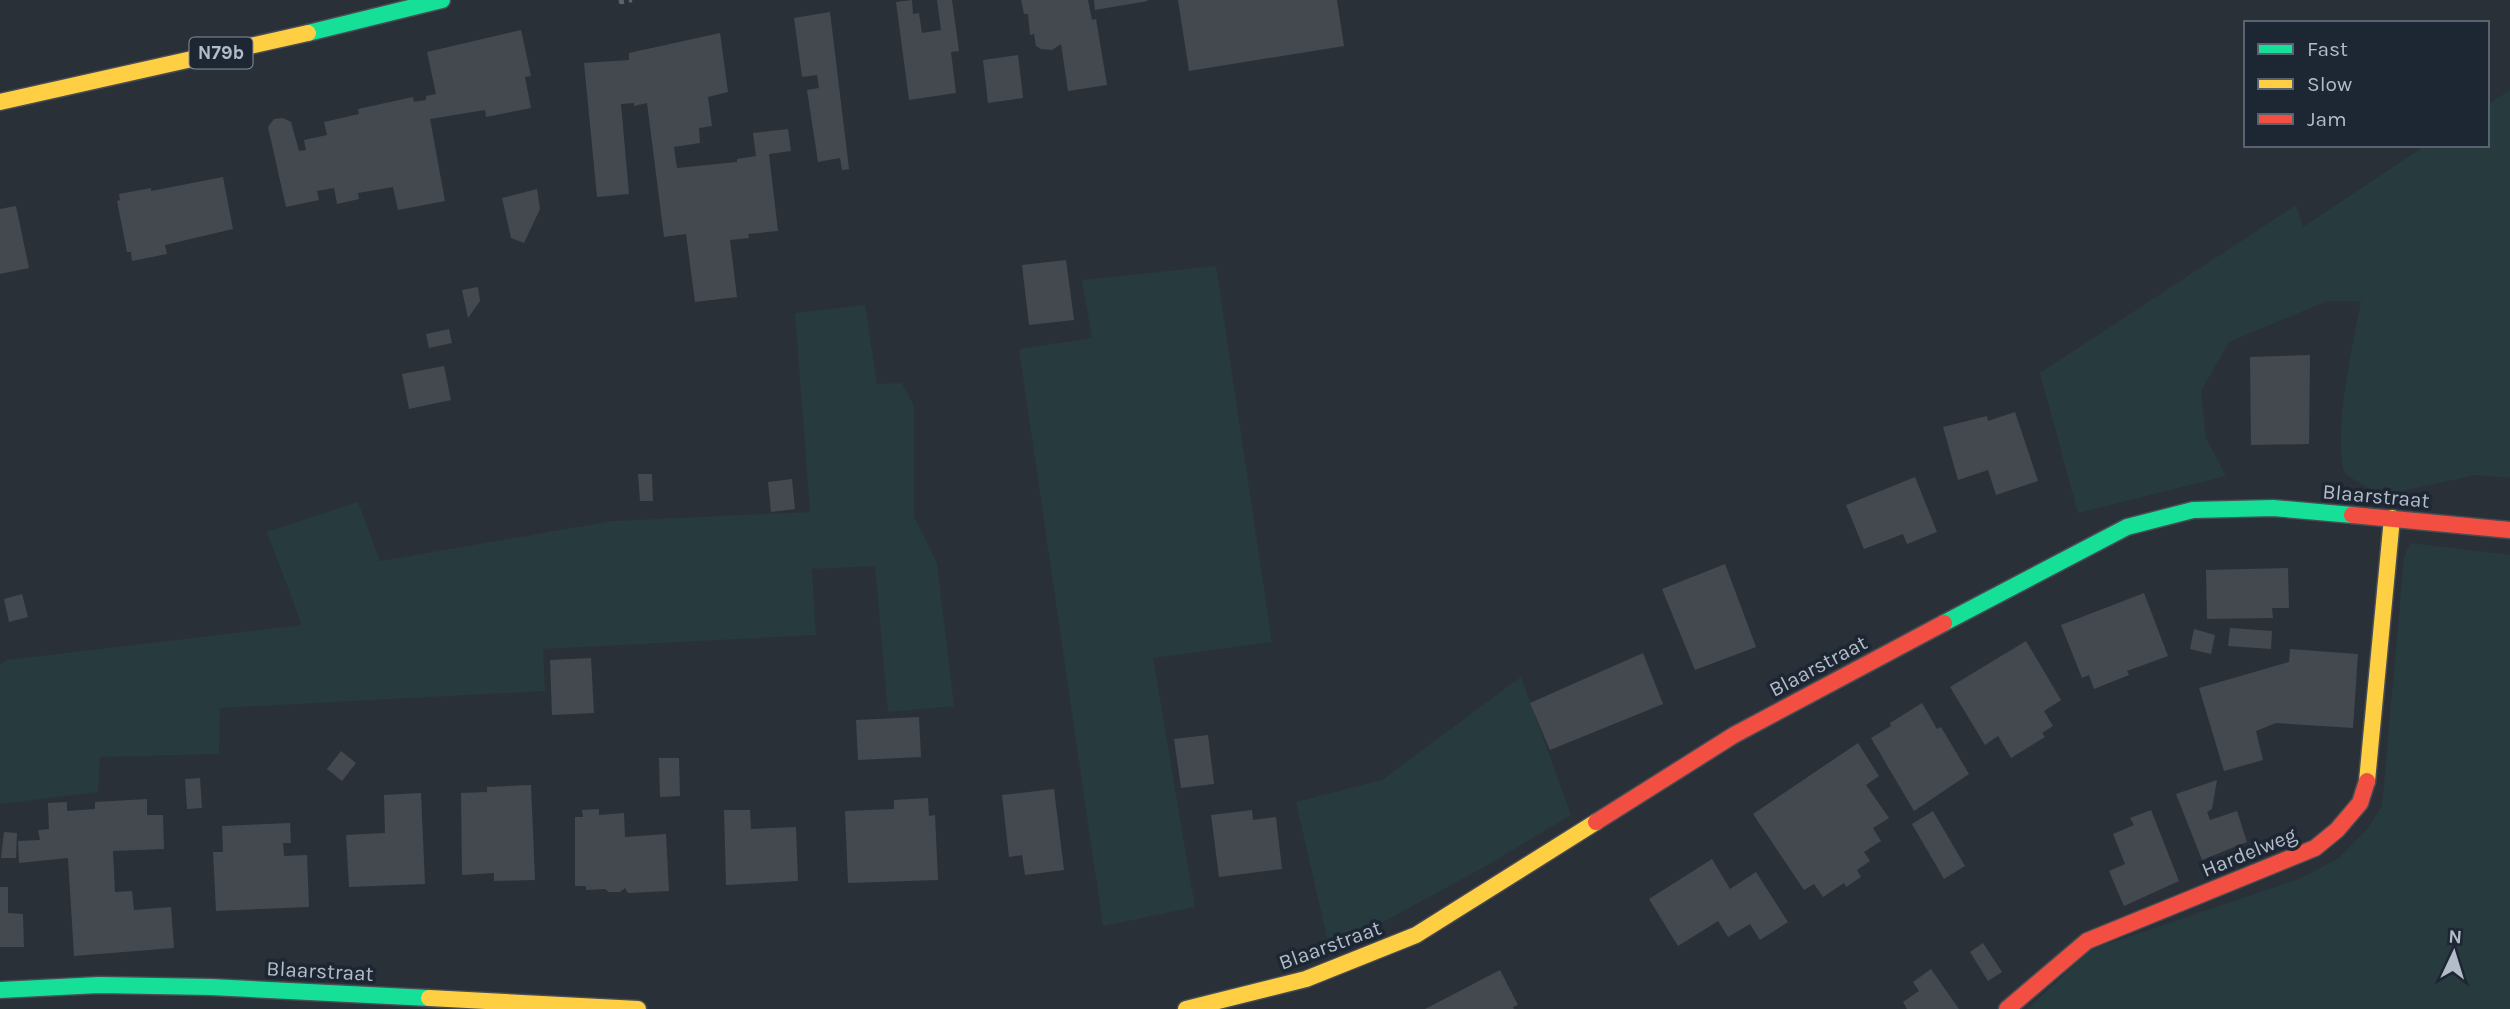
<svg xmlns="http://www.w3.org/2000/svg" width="2510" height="1009" font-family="Karla,sans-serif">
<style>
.green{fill:#273a3e}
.building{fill:#444950}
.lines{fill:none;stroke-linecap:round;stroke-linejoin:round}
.fast-casing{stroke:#484c53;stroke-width:19}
.slow-casing{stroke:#484c53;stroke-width:19}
.jam-casing{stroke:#484c53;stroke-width:19}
.path{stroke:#5d636a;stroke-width:4.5;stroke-dasharray:5 5;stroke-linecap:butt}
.fast{stroke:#16e098;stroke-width:16}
.slow{stroke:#ffcf43;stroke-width:16}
.jam{stroke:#f24e42;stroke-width:16}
.labels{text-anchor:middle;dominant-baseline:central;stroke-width:7;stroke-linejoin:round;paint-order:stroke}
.shield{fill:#1d2633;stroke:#878f9c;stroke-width:2}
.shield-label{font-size:19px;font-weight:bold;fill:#b4bcc9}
.street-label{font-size:21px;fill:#b4bcc9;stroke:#1d2633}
</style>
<rect width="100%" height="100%" fill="#2a3038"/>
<g class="green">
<path d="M2510 90V478L2475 475 2393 493 2371 490 2345 474C2332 432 2353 346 2361 301H2327L2229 342 2201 391 2206 438 2226 476 2078 513 2040 373 2296 205 2303 227 2426 145H2487V105Z"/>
<path d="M1216 266 1272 642 1153 658 1195 907 1103 926 1019 349 1092 338 1082 280Z"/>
<path d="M865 305 877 384 902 383 914 406V516L937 563 954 706 888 712 875 566 812 569 816 635 543 649 545 691 220 708 219 754 100 757 98 792 0 804V665L7 660 302 625 267 532 358 502 380 561 613 521 810 512 795 313Z"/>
<path d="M2410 543 2510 555V1009H2027L2092 949 2299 879 2339 858 2368 828 2382 806 2404 557Z"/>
<path d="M1521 677 1571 815 1488 865 1330 951 1296 802 1382 780Z"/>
</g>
<g class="building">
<path d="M912 0 913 14 919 13 922 33 941 30 937 0H952L959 51 951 52 956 93 909 100 896 2Z"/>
<path d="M1021 0H1088L1092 20 1096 19 1107 85 1068 91 1061 44 1052 50 1041 49 1036 46 1034 34 1030 35 1028 14H1024Z"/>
<path d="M1094 0H1147L1148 1 1095 10Z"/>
<path d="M1178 0H1337L1344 46 1189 71Z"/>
<path d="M830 12 849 169 842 170 840 158 818 162 807 90 819 88 817 75 802 77 794 18Z"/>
<path d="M521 30 531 76 525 77 531 108 486 117 485 110 430 119 445 201 398 210 393 187 358 193 359 199 337 204 334 188 317 191 319 200 286 207 268 127 274 119 283 118 291 122 299 151 306 150 304 140 327 135 324 122 359 114 358 109 413 97 414 102 426 100V96L436 94 427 52Z"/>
<path d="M720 33 728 92 708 97 712 126 699 128 700 143 674 147 677 168 737 162V159L756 156 753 133 788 129 791 151 769 154 778 231 748 234 749 238 730 240 737 297 695 302 686 234 664 237 647 103 634 106V103L621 104 629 194 597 197 584 63 629 60V53Z"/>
<path d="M1018 55 1023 98 988 103 983 60Z"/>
<path d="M223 177 233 229 165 245 167 254 132 261 131 252H127L117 201 120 200 119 194 151 188V191Z"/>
<path d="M537 189 540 209 524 243 511 238 502 198Z"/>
<path d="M16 206 29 268 0 274V209Z"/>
<path d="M1066 260 1074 320 1029 325 1022 265Z"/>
<path d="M478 287 480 301 468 318 462 290Z"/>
<path d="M449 329 452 343 429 348 426 334Z"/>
<path d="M2310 355 2309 444 2251 445 2250 357Z"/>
<path d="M444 366 451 400 409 409 402 374Z"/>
<path d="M2015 412 2038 481 1996 495 1988 470 1958 480 1943 427 1987 416 1988 421Z"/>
<path d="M638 474H652L653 501H640Z"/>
<path d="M1915 477 1937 532 1907 544 1903 534 1864 549 1846 505Z"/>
<path d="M792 479 795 509 771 512 768 482Z"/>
<path d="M1725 564 1756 647 1695 670 1662 589Z"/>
<path d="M2288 568 2289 608H2272L2273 618 2207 619 2206 570Z"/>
<path d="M2144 593 2168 656 2127 671 2129 675 2094 689 2089 675 2082 678 2061 625Z"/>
<path d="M22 594 28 617 9 622 4 599Z"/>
<path d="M2230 628 2272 631 2271 649 2228 646Z"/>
<path d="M2194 629 2215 635 2211 654 2190 649Z"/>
<path d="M2026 641 2061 700 2044 711 2053 726 2042 733 2045 737 2011 758 1998 736 1985 745 1950 687Z"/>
<path d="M2290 649 2358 654 2353 728 2276 723 2256 731 2263 760 2224 771 2199 688 2289 662Z"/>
<path d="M1643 653 1663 704 1550 750 1530 703Z"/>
<path d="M591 658 594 713 552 715 550 660Z"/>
<path d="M1922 703 1937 729 1941 727 1969 774 1914 811 1871 738 1891 726 1890 723Z"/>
<path d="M919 717 921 757 858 760 856 720Z"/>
<path d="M1208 735 1214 784 1181 788 1174 739Z"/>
<path d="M1858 743 1879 776 1866 785 1889 818 1873 828 1881 841 1864 852 1870 861 1857 870 1861 877 1846 887 1844 883 1823 897 1814 884 1804 890 1753 814Z"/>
<path d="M341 751 356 763 342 781 327 769Z"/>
<path d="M659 758H679L680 796 660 797Z"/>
<path d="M200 778 202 808 187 809 185 779Z"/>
<path d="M2217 780 2212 809 2207 812 2210 820 2237 811 2247 842 2202 860 2176 794Z"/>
<path d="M531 785 535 880 494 881V873L462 875 461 793 487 792V787Z"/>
<path d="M1054 789 1064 870 1025 875 1022 855 1009 857 1002 795Z"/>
<path d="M421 793 425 884 349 887 346 835 385 833 384 795Z"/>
<path d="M928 798 929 816 935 815 938 880 848 883 845 811 894 809V800Z"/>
<path d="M147 799V815H163L164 849 113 851 115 892 132 891 134 910 171 907 174 948 74 956 68 858 19 863 18 841 40 840 38 830 49 829 48 803 67 802V811L95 809V802Z"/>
<path d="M599 809V815L624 813 625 837 666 834 669 891 628 893 625 888 620 892H609L605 889 586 890V886H575V817H583L582 810Z"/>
<path d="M724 810H750L751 829 796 827 798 881 726 885Z"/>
<path d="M1252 810 1253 820 1276 817 1282 869 1219 877 1211 815Z"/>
<path d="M2151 810 2179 881 2124 906 2109 871 2125 864 2113 834 2134 825 2130 818Z"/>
<path d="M1933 811 1965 866 1944 879 1912 824Z"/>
<path d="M290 823 291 843H283L284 856 307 855 309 907 216 911 213 852H223L222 826Z"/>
<path d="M4 832 17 833 16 858H1Z"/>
<path d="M1712 859 1730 889 1756 872 1788 922 1760 940 1750 924 1728 937 1718 921 1678 946 1649 899Z"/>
<path d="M0 887H8V913L23 914 24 947H0Z"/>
<path d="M1983 943 2002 972 1988 981 1970 952Z"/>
<path d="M1931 969 1959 1009H1907L1903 1002 1919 991 1913 982Z"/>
<path d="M1500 970 1518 1005 1513 1007 1514 1009H1425Z"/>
</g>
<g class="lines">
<defs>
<g id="fast">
<path d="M308 33 442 0"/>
<path d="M1944 623 2127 527 2193 510 2273 508 2352 515"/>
<path d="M0 990 99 985 211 987 429 998"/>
</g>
<g id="slow">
<path d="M0 102 308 33"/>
<path d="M2367 781 2392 518"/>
<path d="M429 998 638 1009"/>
<path d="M1186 1009 1306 979 1416 935 1596 822"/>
</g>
<g id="jam">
<path d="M2352 515 2510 530"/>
<path d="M1596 822 1734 735 1944 623"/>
<path d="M2007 1009 2087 941 2315 848 2337 830 2360 803 2367 781"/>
</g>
</defs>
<use href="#fast" class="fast-casing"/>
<use href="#slow" class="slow-casing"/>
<use href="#jam" class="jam-casing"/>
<path class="path" d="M621 0V2L632 0"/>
<use href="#fast" class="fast"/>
<use href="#slow" class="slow"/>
<use href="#jam" class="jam"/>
</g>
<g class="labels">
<rect class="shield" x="189.5" y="37.5" width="63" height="31" rx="5"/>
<g class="shield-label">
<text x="221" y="53">N79b</text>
</g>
<g class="street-label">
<text transform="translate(2376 496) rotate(5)">Blaarstraat</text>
<text transform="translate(1818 666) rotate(-28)">Blaarstraat</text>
<text transform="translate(2249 852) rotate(-22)">Hardelweg</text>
<text transform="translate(1330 945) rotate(-20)">Blaarstraat</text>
<text transform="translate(320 971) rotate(3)">Blaarstraat</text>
</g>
</g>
<rect x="2244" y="21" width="245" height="126" fill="#1d2633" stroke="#59626f" stroke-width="2"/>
<rect x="2258" y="44" width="35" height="10" fill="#16e098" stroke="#59626f" stroke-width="2"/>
<text x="2307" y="56" font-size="21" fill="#b4bcc9">Fast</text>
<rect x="2258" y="79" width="35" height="10" fill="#ffcf43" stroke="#59626f" stroke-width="2"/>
<text x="2307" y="91" font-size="21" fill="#b4bcc9">Slow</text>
<rect x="2258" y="114" width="35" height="10" fill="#f24e42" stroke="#59626f" stroke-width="2"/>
<text x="2307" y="126" font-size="21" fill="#b4bcc9">Jam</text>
<g transform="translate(2454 953) rotate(4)" stroke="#1d2633" stroke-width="5" paint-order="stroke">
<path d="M0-5L12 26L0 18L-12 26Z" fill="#b4bcc9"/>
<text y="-10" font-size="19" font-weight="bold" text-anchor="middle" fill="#b4bcc9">N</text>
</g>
</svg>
